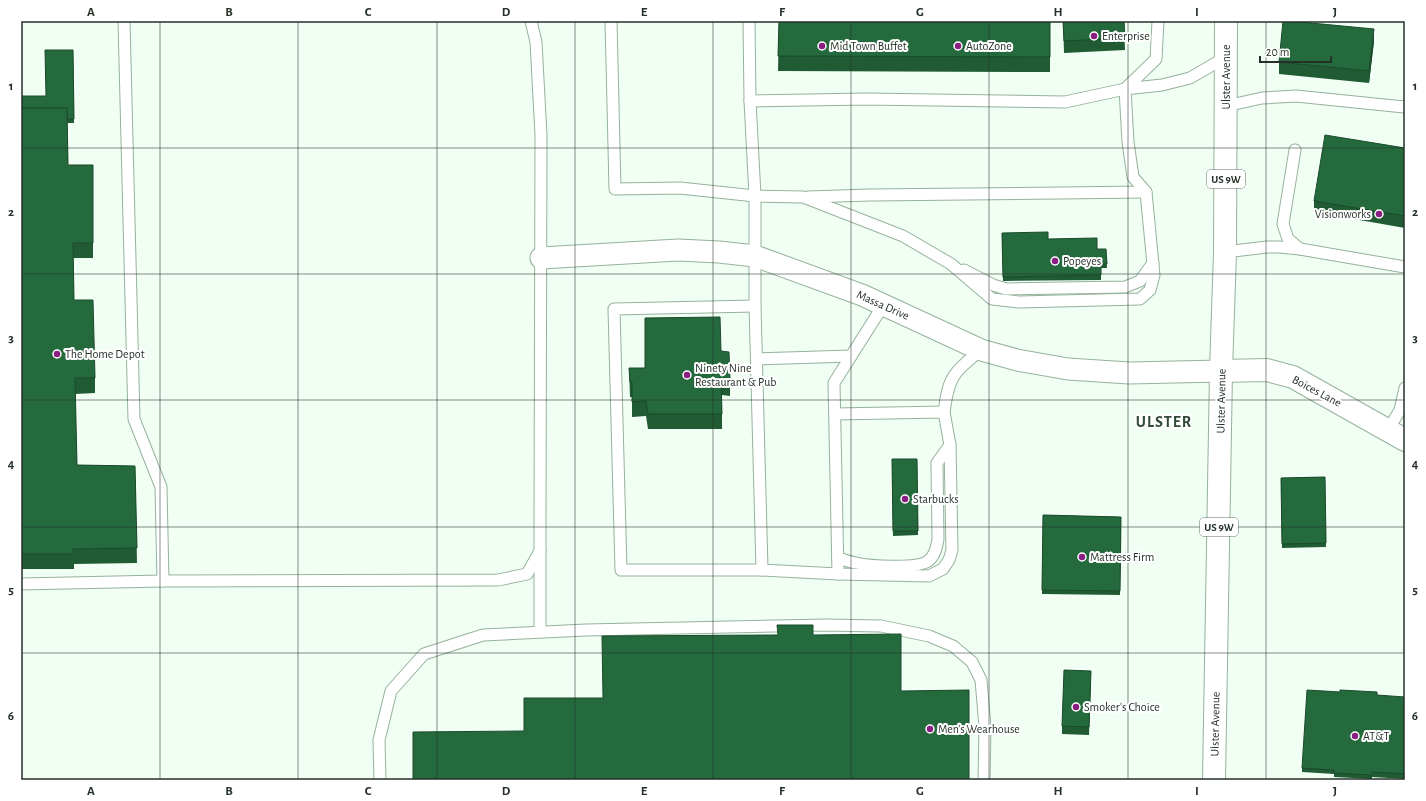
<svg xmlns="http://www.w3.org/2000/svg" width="1426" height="801" font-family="'Alegreya Sans',sans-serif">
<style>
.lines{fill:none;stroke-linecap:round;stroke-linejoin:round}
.lane-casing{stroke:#95b29b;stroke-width:13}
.street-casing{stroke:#95b29b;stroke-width:23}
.secondary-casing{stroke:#95b29b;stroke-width:24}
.primary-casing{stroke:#95b29b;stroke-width:24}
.lane{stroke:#fff;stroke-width:11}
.street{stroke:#fff;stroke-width:21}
.secondary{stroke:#fff;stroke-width:22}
.primary{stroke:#fff;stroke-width:22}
.wall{fill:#205b34}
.shaded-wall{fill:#1a4a2b}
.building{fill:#256a3d;stroke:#1a4a2b}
.grid{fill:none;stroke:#253128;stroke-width:1;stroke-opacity:0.55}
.poi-dot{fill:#8a1d82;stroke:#fff;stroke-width:1.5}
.labels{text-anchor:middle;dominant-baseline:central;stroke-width:4;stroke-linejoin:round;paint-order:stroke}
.shield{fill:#fff;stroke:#666f68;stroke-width:1}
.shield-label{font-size:11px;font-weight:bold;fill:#253128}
.poi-label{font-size:12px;fill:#253128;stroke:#fff;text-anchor:start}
.street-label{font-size:12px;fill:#253128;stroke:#fff}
.district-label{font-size:16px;font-weight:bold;letter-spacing:1px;fill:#314b38;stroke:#fff}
.neatline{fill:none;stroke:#253128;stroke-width:1.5}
.grid-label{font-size:13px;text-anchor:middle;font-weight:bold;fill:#253128}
</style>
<rect width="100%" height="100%" fill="#f1fef4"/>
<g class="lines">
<defs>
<g id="lane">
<path d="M124 21 134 419 161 487 163 581"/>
<path d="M611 21 615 189 680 188 755 196 803 197 903 236 951 264 992 299 1019 302 1140 299 1150 290 1154 275 1146 192 1133 177 1128 142 1125 89 1162 85 1190 78 1226 57"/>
<path d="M749 21 750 101 755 196V306L762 570"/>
<path d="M750 101 867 99 1065 102 1125 89 1156 59 1158 21"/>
<path d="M1226 106 1262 98 1296 96 1404 107 1405 106"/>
<path d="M1295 150 1283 224 1288 239 1300 249"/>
<path d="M808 197 870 195 1146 192"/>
<path d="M1225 252 1267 247H1279L1300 249 1405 267"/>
<path d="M964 270 993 285 1006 289 1125 287 1140 281 1153 263"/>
<path d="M755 306 614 309 621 570H762L838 574"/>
<path d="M757 359 851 356"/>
<path d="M944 412C946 400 947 386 954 376 960 366 972 358 981 350"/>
<path d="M835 414 944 412 950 445 952 550 949 560 943 569 929 576 838 574 834 383 884 304"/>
<path d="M1388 430 1400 410 1405 388"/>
<path d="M540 551V632"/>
<path d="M838 558C844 560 850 562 856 563 869 566 918 569 928 561 934 557 937 546 938 539L937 463 950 445"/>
<path d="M21 584 163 581 498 580 527 574 540 551V523L541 135 536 42 531 21"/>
<path d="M380 780 379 740 391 691 424 654 483 635 586 630 826 625 881 626 929 636 953 646 972 662 981 680 985 727 984 780"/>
</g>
<path id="street" d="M541 258 678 250 719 252 755 256 862 295 981 350 1017 360 1068 369 1129 373 1221 371"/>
<path id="secondary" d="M1221 371 1267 370 1293 377 1405 440"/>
<path id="primary" d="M1214 780 1221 371 1225 252 1226 21"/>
</defs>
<use href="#lane" class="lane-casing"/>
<use href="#street" class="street-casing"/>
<use href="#secondary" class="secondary-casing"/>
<use href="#primary" class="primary-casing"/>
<use href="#lane" class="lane"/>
<use href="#street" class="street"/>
<use href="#secondary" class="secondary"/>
<use href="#primary" class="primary"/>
</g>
<g class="wall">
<path d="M779 21H1050V72L778 71Z"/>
<path d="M1063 21H1124L1125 50 1064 53Z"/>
<path d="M1374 41 1369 83 1279 74V62Z"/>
<path d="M73 50 74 123H67L68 165H93V258H73L74 300 95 378V393L75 394 77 465 135 466 137 563 74 564V569H21V96H46Z"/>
<path d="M1405 148V228L1314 212V201Z"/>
<path d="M1002 233 1048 239 1097 249H1106L1107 268H1101V280L1003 281Z"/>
<path d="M721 351 730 380V396L722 395V429H648L646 416 632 417V397H630L629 368H645Z"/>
<path d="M892 459H917L918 535 893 536Z"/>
<path d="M1325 477 1326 547 1282 548 1281 478Z"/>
<path d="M1043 515 1121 517 1120 595 1042 594Z"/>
<path d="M1091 679 1089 735 1062 734V726Z"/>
<path d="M1377 695 1405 774V779L1372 777V779L1334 777V774L1302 772V768Z"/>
</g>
<path class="shaded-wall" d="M1374 29V41L1369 83V71Z"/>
<g class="building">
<path d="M779 21H1050V57L778 56Z"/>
<path d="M1063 21H1124L1125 38 1064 41Z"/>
<path d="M1283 21H1290L1374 29 1369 71 1279 62Z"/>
<path d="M45 50H73L74 119H67V108H21V96H46Z"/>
<path d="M21 108H67L68 165H93V243H73L74 300H93L95 378H75L77 465 135 466 137 548 73 549 74 554H21Z"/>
<path d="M1325 135 1405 148V216L1314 201Z"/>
<path d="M1048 232V239L1097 238V249H1106L1107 264H1101V275L1003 277 1002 233Z"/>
<path d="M720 317 721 351 729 352 730 380H721L722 414H648L646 401 632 402V382H630L629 368H645V318Z"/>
<path d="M892 459H917L918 531H893Z"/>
<path d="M1325 477 1326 543 1282 544 1281 478Z"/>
<path d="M1043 515 1121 517 1120 591 1042 590Z"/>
<path d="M777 625H813V635L901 634V691L969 690V780H413V732L524 731V698H603L602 636 778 635Z"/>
<path d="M1064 670 1091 671 1089 727 1062 726Z"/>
<path d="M1307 690 1340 692V690L1377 692V695L1405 697V774L1372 772V775L1334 773V770L1302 768Z"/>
</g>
<path class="grid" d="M160 21V780M298 21V780M437 21V780M575 21V780M713 21V780M851 21V780M989 21V780M1128 21V780M1266 21V780M21 148H1405M21 274H1405M21 400H1405M21 527H1405M21 653H1405"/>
<g class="poi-dot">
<circle cx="1094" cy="36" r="4"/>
<circle cx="822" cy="46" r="4"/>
<circle cx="958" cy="46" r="4"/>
<circle cx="1379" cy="214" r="4"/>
<circle cx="1055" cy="261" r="4"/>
<circle cx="57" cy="354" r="4"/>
<circle cx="687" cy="375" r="4"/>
<circle cx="905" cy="499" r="4"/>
<circle cx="1082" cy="557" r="4"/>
<circle cx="1076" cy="707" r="4"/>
<circle cx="930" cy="729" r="4"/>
<circle cx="1355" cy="736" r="4"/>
</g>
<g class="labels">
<g class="shield">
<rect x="1207" y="170" width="38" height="18" rx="3"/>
<rect x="1200" y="518" width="38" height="18" rx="3"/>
</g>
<g class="shield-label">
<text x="1226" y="179">US 9W</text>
<text x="1219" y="527">US 9W</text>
</g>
<g class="poi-label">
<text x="1102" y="36">Enterprise</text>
<text x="830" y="46">Mid Town Buffet</text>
<text x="966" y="46">AutoZone</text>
<text x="1371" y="214" text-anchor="end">Visionworks</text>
<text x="1063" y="261">Popeyes</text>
<text x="65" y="354">The Home Depot</text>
<text x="695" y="368">Ninety Nine<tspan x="695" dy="14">Restaurant &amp; Pub</tspan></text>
<text x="913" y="499">Starbucks</text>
<text x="1090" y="557">Mattress Firm</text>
<text x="1084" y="707">Smoker's Choice</text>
<text x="938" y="729">Men's Wearhouse</text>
<text x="1363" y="736">AT&amp;T</text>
</g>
<g class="street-label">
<text transform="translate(1226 77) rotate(-90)">Ulster Avenue</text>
<text transform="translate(883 305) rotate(24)">Massa Drive</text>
<text transform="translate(1317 391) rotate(28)">Boices Lane</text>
<text transform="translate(1221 401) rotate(-89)">Ulster Avenue</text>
<text transform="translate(1215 724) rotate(-89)">Ulster Avenue</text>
</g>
<g class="district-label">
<text x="1164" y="422">ULSTER</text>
</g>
</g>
<rect width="1426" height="801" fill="none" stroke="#ffffff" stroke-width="44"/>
<path d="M1260 56v6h71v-6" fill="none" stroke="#253128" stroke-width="2"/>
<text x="1266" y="56" font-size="12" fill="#253128" stroke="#ffffff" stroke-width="3" paint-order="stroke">20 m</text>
<rect x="22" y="22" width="1382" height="757" class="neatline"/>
<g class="grid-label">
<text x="91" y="16">A</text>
<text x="229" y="16">B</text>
<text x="368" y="16">C</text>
<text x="506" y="16">D</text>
<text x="644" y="16">E</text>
<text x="782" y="16">F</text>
<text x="920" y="16">G</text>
<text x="1058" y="16">H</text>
<text x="1197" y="16">I</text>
<text x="1335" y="16">J</text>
<text x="11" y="90">1</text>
<text x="1415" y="90">1</text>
<text x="11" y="216">2</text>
<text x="1415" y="216">2</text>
<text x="11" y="342">3</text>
<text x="1415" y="342">3</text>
<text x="11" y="468">4</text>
<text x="1415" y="468">4</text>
<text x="11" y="594">5</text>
<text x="1415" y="594">5</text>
<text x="11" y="720">6</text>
<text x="1415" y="720">6</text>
<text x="91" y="795">A</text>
<text x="229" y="795">B</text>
<text x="368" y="795">C</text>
<text x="506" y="795">D</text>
<text x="644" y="795">E</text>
<text x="782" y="795">F</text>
<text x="920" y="795">G</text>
<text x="1058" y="795">H</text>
<text x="1197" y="795">I</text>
<text x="1335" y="795">J</text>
</g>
</svg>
